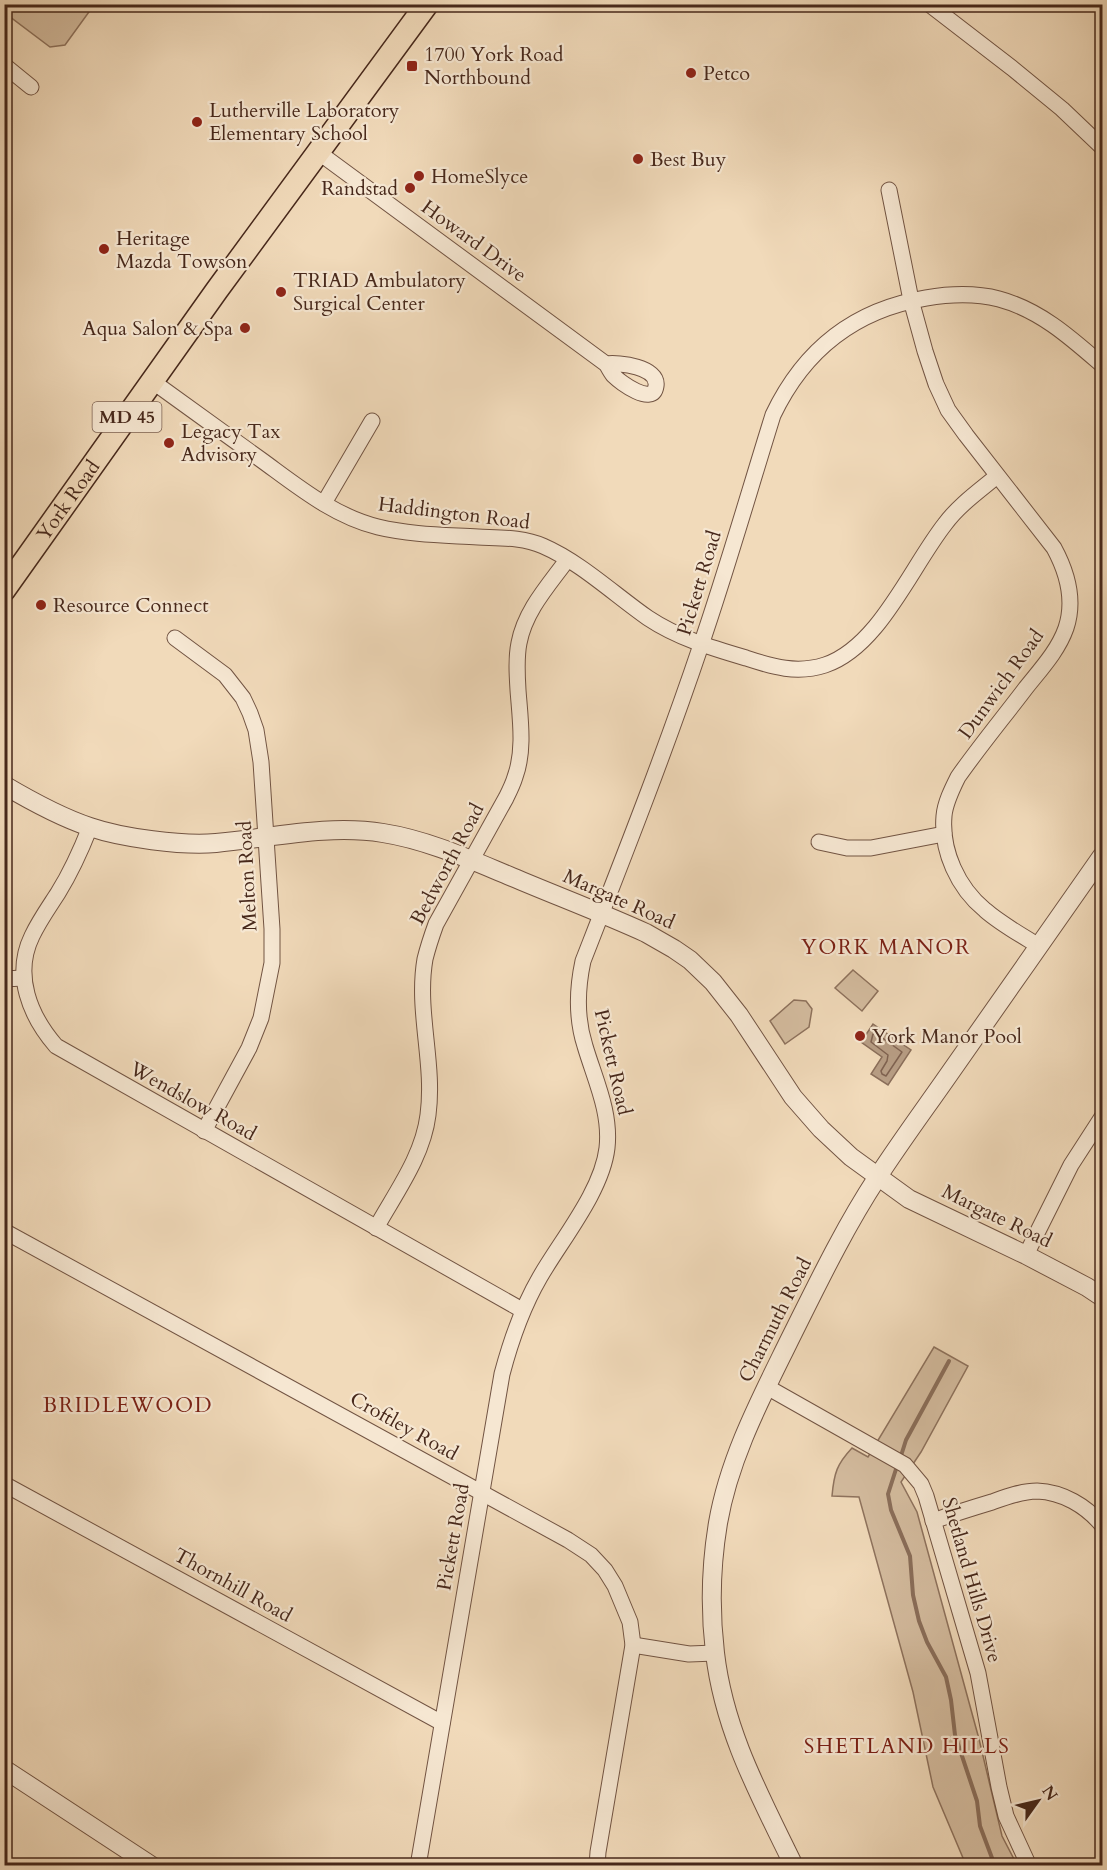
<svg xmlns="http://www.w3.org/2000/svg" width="1107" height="1870" font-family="Cardo,serif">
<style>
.green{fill:#d4bc9f;stroke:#8e725d;stroke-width:1.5}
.water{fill:#b79d84;stroke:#8a6e5a;stroke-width:1.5}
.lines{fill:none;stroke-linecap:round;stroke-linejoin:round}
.shore{stroke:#7f6250;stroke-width:1.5}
.stream{stroke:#8a6e5a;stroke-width:4}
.minor-casing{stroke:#725443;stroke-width:17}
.tertiary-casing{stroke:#725443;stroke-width:20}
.primary-casing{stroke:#47281b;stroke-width:25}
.minor{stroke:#f6e7d2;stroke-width:15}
.tertiary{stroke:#f6e7d2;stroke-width:18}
.primary{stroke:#f1daba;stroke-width:22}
.poi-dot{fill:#8f2418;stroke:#f6e7d2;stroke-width:2}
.labels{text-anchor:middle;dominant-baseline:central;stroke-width:4.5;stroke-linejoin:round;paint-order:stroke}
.shield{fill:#f6e7d2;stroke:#7c6152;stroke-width:1.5}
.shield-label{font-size:18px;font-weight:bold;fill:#47281b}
.poi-label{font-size:20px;fill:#47281b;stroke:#f6e7d2;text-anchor:start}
.street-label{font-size:20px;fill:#47281b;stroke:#f6e7d2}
.neighbourhood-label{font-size:21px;letter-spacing:1.5px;fill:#7a1f14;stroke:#f6e7d2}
</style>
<rect width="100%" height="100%" fill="#f1daba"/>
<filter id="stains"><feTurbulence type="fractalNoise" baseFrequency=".00333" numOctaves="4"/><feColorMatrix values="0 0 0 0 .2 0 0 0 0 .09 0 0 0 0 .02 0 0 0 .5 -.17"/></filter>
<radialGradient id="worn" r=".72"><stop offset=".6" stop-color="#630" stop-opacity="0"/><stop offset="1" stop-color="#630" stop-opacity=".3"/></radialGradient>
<g class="green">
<path d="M4 5 5 4 94 5 65 45 50 47 5 13Z"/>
<path d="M853 970 878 991 862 1011 835 988Z"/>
<path d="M794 1000 806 1001 812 1009 809 1027 785 1044 770 1021Z"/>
<path d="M934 1347 968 1366 921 1452 901 1482 917 1512 979 1739 1002 1836 1017 1865H966L933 1787 913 1692 859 1497 832 1496C834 1473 837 1464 852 1448L868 1457Z"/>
</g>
<path class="water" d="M873 1024 911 1050 888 1085 871 1074 882 1057 861 1042Z"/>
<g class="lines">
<path class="shore" d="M873 1034H877L902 1052 886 1076 882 1074 881 1071 887 1061 888 1055 871 1042Z"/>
<g class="stream">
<path d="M900 1459 906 1440 949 1361"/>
<path d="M897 1466 888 1494 891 1510 910 1556 913 1595 919 1621 927 1642 946 1677 951 1700 955 1735 977 1801 980 1826 995 1866"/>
</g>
<defs>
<g id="minor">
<path d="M929 4 1012 68 1062 109 1102 147"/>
<path d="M4 65 31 87"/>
<path d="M318 152 606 364C609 368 611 373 614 376 620 382 653 407 656 386 659 367 619 362 606 364"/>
<path d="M889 190 911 300 925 351 936 384 948 410 966 435 1054 548C1067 572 1075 601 1066 628 1058 651 1040 670 1025 689 1003 718 979 747 958 777 952 789 945 803 944 816 941 851 958 888 985 910 1001 924 1021 935 1039 946"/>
<path d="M152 381C188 407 224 433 260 459 296 485 333 516 378 527 411 535 445 535 478 537 500 538 523 537 543 546 580 562 615 595 648 618 678 638 712 648 746 658 773 667 797 674 825 665 879 647 911 567 945 524 959 505 979 491 997 476"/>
<path d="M324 503 372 421"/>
<path d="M175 638 225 675 243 698 250 713 256 730 261 762 272 929V963L261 1018 249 1048 204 1131"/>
<path d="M90 827C81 850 71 872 58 893 49 907 39 921 32 936 13 975 30 1016 56 1046L522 1310"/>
<path d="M819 842 847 848H871L944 834"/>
<path d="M4 979 23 978"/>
<path d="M376 1228C396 1192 423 1156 428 1115 435 1063 416 1011 425 959 428 947 432 935 436 924L506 798C509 792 513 784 515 777 525 750 520 718 518 690 517 674 516 658 519 643 525 611 548 586 567 560"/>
<path d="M4 1231 568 1540 591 1555 605 1570 615 1586 630 1622 633 1645 598 1852 597 1866"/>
<path d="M1026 1255 1071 1165 1102 1117"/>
<path d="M767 1387 905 1465 921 1484 926 1496 978 1673 999 1787 1006 1816 1029 1866"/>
<path d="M4 1484 442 1723"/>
<path d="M933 1521C953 1514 972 1508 992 1502 1006 1497 1022 1491 1037 1491 1063 1492 1086 1506 1102 1525"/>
<path d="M633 1645 689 1654 715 1653"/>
<path d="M418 1866 502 1374C511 1340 522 1308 540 1277 562 1239 602 1191 607 1148 611 1112 595 1080 585 1046 576 1018 577 989 583 961 624 856 665 752 701 645 727 569 749 492 773 415 804 350 854 310 926 298 949 294 976 293 999 299 1040 310 1071 338 1102 365"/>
</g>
<g id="tertiary">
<path d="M4 785C31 801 60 817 90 827 122 838 182 846 216 843 271 838 328 824 383 833 428 840 471 860 512 877 557 896 602 913 646 933L674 949 690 960 713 982 739 1015 793 1097 821 1129 851 1157 909 1199 1026 1255 1087 1287 1102 1297"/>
<path d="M4 1769 152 1866"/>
<path d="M794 1866C760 1796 724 1731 715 1653 710 1611 711 1565 718 1523 729 1459 760 1400 788 1343 816 1287 843 1230 877 1178 901 1141 927 1106 952 1070 1002 999 1052 927 1102 856"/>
</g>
<g id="primary">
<path id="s1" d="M4 590 217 290 427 4"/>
</g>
</defs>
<use href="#minor" class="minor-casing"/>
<use href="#tertiary" class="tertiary-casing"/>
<use href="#primary" class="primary-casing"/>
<use href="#minor" class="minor"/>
<use href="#tertiary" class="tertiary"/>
<use href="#primary" class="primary"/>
</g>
<g class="poi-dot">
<rect x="406" y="60" width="12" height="12" rx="3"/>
<circle cx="691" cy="73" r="6"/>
<circle cx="197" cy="122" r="6"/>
<circle cx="638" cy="159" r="6"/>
<circle cx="419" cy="176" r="6"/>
<circle cx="410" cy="188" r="6"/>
<circle cx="104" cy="249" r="6"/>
<circle cx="281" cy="292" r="6"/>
<circle cx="245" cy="328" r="6"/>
<circle cx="169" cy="443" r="6"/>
<circle cx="41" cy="605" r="6"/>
<circle cx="860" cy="1036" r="6"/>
</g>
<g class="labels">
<rect class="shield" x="92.5" y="402" width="69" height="30" rx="4.5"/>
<g class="shield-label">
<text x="127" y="417">MD 45</text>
</g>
<g class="poi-label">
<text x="424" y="54">1700 York Road<tspan x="424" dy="23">Northbound</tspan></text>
<text x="703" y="73">Petco</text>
<text x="209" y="110">Lutherville Laboratory<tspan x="209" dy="23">Elementary School</tspan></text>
<text x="650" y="159">Best Buy</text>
<text x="431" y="176">HomeSlyce</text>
<text x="398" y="188" text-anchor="end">Randstad</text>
<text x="116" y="238">Heritage<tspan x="116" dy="23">Mazda Towson</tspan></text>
<text x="293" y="280">TRIAD Ambulatory<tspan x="293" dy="23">Surgical Center</tspan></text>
<text x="233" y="328" text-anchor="end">Aqua Salon &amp; Spa</text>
<text x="181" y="431">Legacy Tax<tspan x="181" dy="23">Advisory</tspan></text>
<text x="53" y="605">Resource Connect</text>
<text x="872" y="1036">York Manor Pool</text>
</g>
<g class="street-label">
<text transform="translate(474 241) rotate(36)">Howard Drive</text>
<text stroke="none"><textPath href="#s1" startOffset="110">York Road</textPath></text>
<text transform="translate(454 513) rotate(7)">Haddington Road</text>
<text transform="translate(699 583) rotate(-73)">Pickett Road</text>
<text transform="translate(1001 684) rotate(-54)">Dunwich Road</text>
<text transform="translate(447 864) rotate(-62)">Bedworth Road</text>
<text transform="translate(247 876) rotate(-93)">Melton Road</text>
<text transform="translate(619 899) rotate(24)">Margate Road</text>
<text transform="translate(613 1062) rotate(77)">Pickett Road</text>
<text transform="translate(193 1101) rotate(29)">Wendslow Road</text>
<text transform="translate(997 1216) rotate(26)">Margate Road</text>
<text transform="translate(775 1320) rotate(-63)">Charmuth Road</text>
<text transform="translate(404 1426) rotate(29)">Croftley Road</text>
<text transform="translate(453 1537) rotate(-80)">Pickett Road</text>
<text transform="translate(972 1580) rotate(74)">Shetland Hills Drive</text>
<text transform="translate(233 1585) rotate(29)">Thornhill Road</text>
</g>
<g class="neighbourhood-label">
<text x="886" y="947">YORK MANOR</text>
<text x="128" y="1405">BRIDLEWOOD</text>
<text x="907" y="1746">SHETLAND HILLS</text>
</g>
</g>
<rect width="1107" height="1870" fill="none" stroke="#f1daba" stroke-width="24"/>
<rect x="6" y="6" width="1095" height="1858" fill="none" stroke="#47281b" stroke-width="3"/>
<rect x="12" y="12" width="1083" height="1846" fill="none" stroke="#47281b" stroke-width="1.5"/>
<g transform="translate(1038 1801) rotate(56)" stroke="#f6e7d2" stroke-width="4.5" paint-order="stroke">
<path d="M0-4.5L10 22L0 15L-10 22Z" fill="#47281b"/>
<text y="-9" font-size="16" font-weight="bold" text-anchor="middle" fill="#47281b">N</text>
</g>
<rect width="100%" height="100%" filter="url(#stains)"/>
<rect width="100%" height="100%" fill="url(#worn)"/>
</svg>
